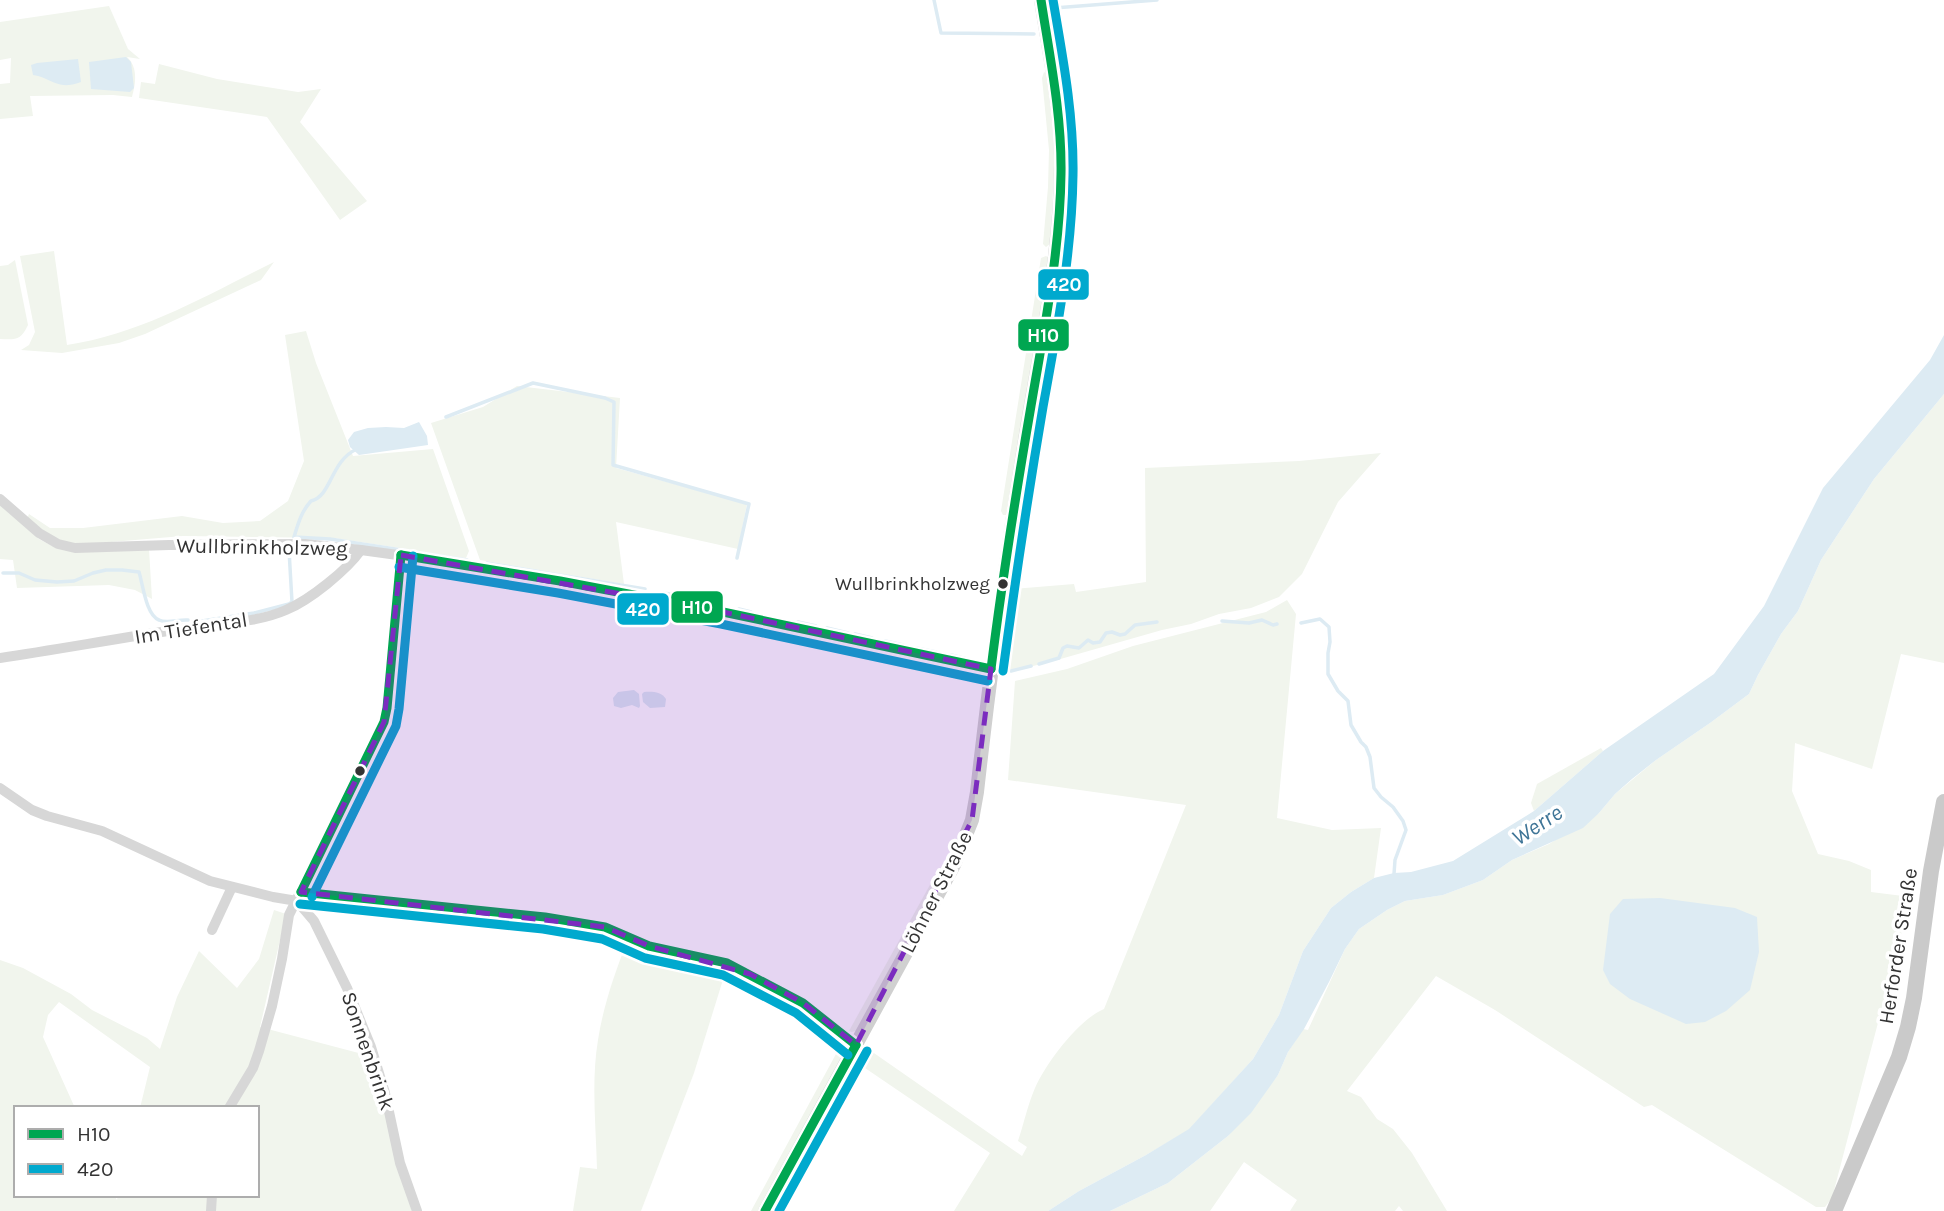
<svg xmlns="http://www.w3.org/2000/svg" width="1944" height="1211" font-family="Karla,sans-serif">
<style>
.green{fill:#f1f5ed;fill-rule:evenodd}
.water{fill:#ddebf3}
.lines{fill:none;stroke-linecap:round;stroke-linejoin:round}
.stream{stroke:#ddebf3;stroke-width:3.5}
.minor{stroke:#d7d7d7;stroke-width:10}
.secondary{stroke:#d0d0d0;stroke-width:14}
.primary{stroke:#cacaca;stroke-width:16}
.bus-1-casing{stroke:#fff;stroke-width:14}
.bus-2-casing{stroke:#fff;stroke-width:14}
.bus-1{stroke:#00a651;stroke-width:9}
.bus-2{stroke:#00a9ce;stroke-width:9}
.marked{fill:#7b2cbf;fill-opacity:0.2;stroke:#7b2cbf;stroke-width:5;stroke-dasharray:14 9;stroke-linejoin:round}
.bus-dot{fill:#333;stroke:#fff;stroke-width:2.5}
.labels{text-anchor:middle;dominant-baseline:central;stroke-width:7;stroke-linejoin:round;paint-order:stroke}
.bus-label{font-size:19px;fill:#333;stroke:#fff;text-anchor:end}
.street-label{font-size:21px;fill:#333;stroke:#fff}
.water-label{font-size:23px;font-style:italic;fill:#3f7597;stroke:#fff}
.line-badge{stroke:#fff;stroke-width:2.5}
.badge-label{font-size:19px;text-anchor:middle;font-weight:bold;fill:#fff}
</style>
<rect width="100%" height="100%" fill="#fff"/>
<g class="green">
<path d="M109 6 128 49 140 59 127 57C138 67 136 83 132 97L113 95 30 96 33 116 0 119V84L10 83 11 58 0 60V22Z"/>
<path d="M159 64 217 79 298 92 321 89 300 122 367 201 340 220 267 117 139 98 141 82 155 84Z"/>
<path d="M1044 72 1048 75 1055 155 1050 244 1046 247 1043 244 1048 187 1049 150 1042 78Z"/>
<path d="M54 251 67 345C141 334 207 295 274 262L261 280 145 334 119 343 62 353 21 350 29 345 35 332 20 256Z"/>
<path d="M1046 256 1049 258 1008 512 1006 515H1003L1001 511 1041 258Z"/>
<path d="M15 260 28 325C21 340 16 340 0 339V266L8 265Z"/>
<path d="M306 331 316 363 353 456 433 449 469 551 466 558 334 538 183 536 75 545 57 540 27 519 29 514 50 528H83L182 516 223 523 260 521 288 501 304 461 285 335Z"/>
<path d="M517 386 620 398 616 468 747 504 738 549 616 522 624 584 480 560 431 423 483 407Z"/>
<path d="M1944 394V663L1901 654 1872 769 1795 743 1792 791 1818 854 1849 861 1871 870V892L1911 897 1832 1198 1825 1207H1816L1652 1105 1644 1107 1495 1010 1436 976 1347 1091 1361 1097 1377 1119 1393 1129 1412 1153 1447 1211H1403L1399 1206 1395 1211H1290L1297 1200 1244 1162 1210 1211H1110L1168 1183 1228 1136 1278 1075 1288 1052 1303 1029 1308 1030 1345 949 1359 929 1387 910 1405 901 1443 895 1483 880 1512 860 1549 844 1599 813 1615 794 1656 760 1710 723 1749 694 1758 675 1781 634 1798 611 1821 560 1874 479Z"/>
<path d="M1381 453 1338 502 1302 574 1279 597 1251 608 1219 614 1191 624 1162 630 1050 662 1012 671 999 670 1013 589 1074 584 1076 592 1146 582 1145 468 1299 461Z"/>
<path d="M0 505 39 539 52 546 149 549 152 599 135 590 109 585 17 588 13 560 0 559Z"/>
<path d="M1287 600 1296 614 1277 818 1332 830 1381 828 1374 878 1351 892 1331 908 1303 951 1279 1015 1253 1059 1189 1130 1146 1155 1079 1191 1048 1211H954L990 1153 865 1068H858L779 1211H772L862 1045 866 1046 871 1051 1022 1156 1027 1147 1018 1141C1024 1123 1028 1104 1035 1088 1046 1063 1079 1019 1104 1009L1186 805 1008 780 1015 681 1067 669 1133 646 1266 612Z"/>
<path d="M1601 748 1603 751 1534 811 1531 803 1537 784Z"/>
<path d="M941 868 944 871 857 1031 851 1032 849 1031 936 874Z"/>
<path d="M274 910 286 914 260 1027 370 1056 399 1167 412 1211H0V960L23 968 71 994 92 1010 147 1038 160 1049 177 997 199 951 237 988 259 959ZM59 1002 150 1067 140 1108H257V1195H118L117 1200 114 1195H16V1108H75L43 1037 48 1015Z"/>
<path d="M627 942 704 961 726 970 694 1073 641 1211H573L580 1167 597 1169C596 1126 591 1082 598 1040 603 1007 615 972 627 942Z"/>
<path d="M843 1041 845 1045V1052L759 1211H751Z"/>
</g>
<g class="water">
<path d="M126 57 131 62 134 88 130 92 91 89 89 62Z"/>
<path d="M78 59 81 82C56 91 53 78 33 75L31 65 37 63Z"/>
<path d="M1944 335V394L1874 479 1821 560 1798 611 1781 634 1758 675 1749 694 1710 723 1656 760 1632 779 1615 794 1599 813 1583 828 1512 860 1483 880 1443 895 1405 901 1387 910 1359 929 1345 949 1329 982 1304 1029 1288 1052 1278 1075 1251 1113 1228 1136 1168 1183 1110 1211H1048L1079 1191 1146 1155 1189 1129 1253 1059 1279 1015 1303 951 1331 908 1351 892 1374 878 1394 873 1411 872 1453 861 1534 811 1603 751 1714 674 1764 606 1823 488 1930 360Z"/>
<path d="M419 422 427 436 428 445 359 455 350 447 348 440 354 432 368 428 386 427 404 428Z"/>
<path d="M634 690 639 694 640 706 639 708 632 705 621 708 614 706 613 698 618 692Z"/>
<path d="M644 692C652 691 662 692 666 699L665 707 650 708 643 702 642 694Z"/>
<path d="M1660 898 1735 908 1757 917 1759 952 1750 990 1726 1011 1705 1022 1686 1024 1630 999 1610 984 1603 970 1610 914 1623 899Z"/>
</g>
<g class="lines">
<g class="stream">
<path d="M934 0 941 33 1034 34"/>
<path d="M1054 8 1157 0"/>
<path d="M446 417 533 383 605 398 614 402 613 465 749 504 737 558"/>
<path d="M357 449C330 461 332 496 311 501 301 512 298 524 294 537L330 539 467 560"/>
<path d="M487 563 645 589"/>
<path d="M3 573H19L35 580 57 582 74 581 93 573 106 570H122L139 572C143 585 146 615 159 620 167 624 179 619 188 620"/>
<path d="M664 593 679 596"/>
<path d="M690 599 711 603"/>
<path d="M739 609 751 612"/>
<path d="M202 621 254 613 289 604 292 602 289 550"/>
<path d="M1222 621 1249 623 1262 620 1273 625 1277 624"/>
<path d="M798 622 816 626"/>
<path d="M1301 623 1320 619 1329 627 1330 642 1328 653V674L1338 691 1348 701 1351 725 1361 742 1366 747 1370 757 1374 788 1381 797 1393 807 1403 821 1406 830 1395 860 1394 874"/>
<path d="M827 628 848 633"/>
<path d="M855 634 872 638"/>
<path d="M885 641 903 645"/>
<path d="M916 648 936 652"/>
<path d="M951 655 967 659"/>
<path d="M1039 664 1059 658 1063 648 1067 646 1079 648 1088 640 1093 643 1100 642 1106 633 1112 632 1120 635 1125 634 1135 625 1157 622"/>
<path d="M1011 671 1031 666"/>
</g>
<g class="minor">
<path d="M0 499 39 533 58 544 75 548 169 545 305 544 361 550 434 560 560 581 723 612 991 669"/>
<path d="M0 658C60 649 120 638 181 629 215 623 254 624 286 610 310 600 347 570 361 550"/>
<path d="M0 788 32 810 47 816 102 831 210 881 273 897 297 901"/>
<path d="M301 892 545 917 605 927 649 946 727 963 750 974 803 1003 856 1045"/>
<path d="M297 901 314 921 347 988 371 1047 385 1093 400 1163 417 1211"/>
<path d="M212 930 232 887"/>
<path d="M229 1108 253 1068 259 1051 272 1006 282 959 289 915 384 722 387 708 401 555"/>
<path d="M211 1211 212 1195"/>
</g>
<path class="secondary" d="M765 1211 954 865 972 820 977 792C990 674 1006 557 1025 440 1040 347 1062 252 1061 157 1060 104 1049 52 1041 0"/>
<path class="primary" d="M1834 1211 1899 1057 1908 1027 1914 998 1931 871 1944 802"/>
<defs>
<g id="bus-1">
<path d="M401 555 560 581 723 612 991 669"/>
<path d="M991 669C1002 581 1016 493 1031 406 1044 329 1060 252 1061 174 1062 116 1050 58 1041 0"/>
<path d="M301 892 545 917 605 927 649 946 727 963 803 1003 856 1045"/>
<path d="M301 892 384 722 387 708 401 555"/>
<path d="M765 1211 856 1045"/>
</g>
<g id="bus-2">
<path d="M399 567 558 593 721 624 988 681"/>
<path d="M1003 671C1015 582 1028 495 1043 407 1057 330 1072 253 1073 175 1074 116 1063 58 1053 0"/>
<path d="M312 897 396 726 399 709 413 556"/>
<path d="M300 904 543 929 602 939 645 958 723 975 796 1013 848 1055"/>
<path d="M779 1211 867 1051"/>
</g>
</defs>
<use href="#bus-1" class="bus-1-casing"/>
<use href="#bus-2" class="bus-2-casing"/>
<use href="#bus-1" class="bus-1"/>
<use href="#bus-2" class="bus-2"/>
</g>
<path class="marked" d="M401 555 723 612 991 669 972 820 856 1045 803 1003 750 974 649 946 605 927 301 892 384 722Z"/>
<g class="bus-dot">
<circle cx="1003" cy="584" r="6"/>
<circle cx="360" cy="771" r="6"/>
</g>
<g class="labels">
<g class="bus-label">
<text x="990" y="584">Wullbrinkholzweg</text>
</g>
<g class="street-label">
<text transform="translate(262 547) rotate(1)">Wullbrinkholzweg</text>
<text transform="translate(191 628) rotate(-9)">Im Tiefental</text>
<text transform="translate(936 892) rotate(-63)">Löhner Straße</text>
<text transform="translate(1898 946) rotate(-81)">Herforder Straße</text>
<text transform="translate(368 1051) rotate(71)">Sonnenbrink</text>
</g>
<g class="water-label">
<text transform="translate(1537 825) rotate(-33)">Werre</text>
</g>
</g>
<g class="line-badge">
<rect x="1037" y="268" width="53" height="33" rx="7" fill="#00a9ce"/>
<rect x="1017" y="318" width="53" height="34" rx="7" fill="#00a651"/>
<rect x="670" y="590" width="54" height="34" rx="7" fill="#00a651"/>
<rect x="616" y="592" width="54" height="34" rx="7" fill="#00a9ce"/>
</g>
<g class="badge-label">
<text x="1064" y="291">420</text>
<text x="1043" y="342">H10</text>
<text x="697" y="614">H10</text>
<text x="643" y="616">420</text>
</g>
<rect x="14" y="1106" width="245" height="91" fill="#ffffff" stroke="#adadad" stroke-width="2"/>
<rect x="28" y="1129" width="35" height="10" fill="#00a651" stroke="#adadad" stroke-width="2"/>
<text x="77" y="1141" font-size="21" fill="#333333">H10</text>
<rect x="28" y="1164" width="35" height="10" fill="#00a9ce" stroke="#adadad" stroke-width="2"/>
<text x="77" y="1176" font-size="21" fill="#333333">420</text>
</svg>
